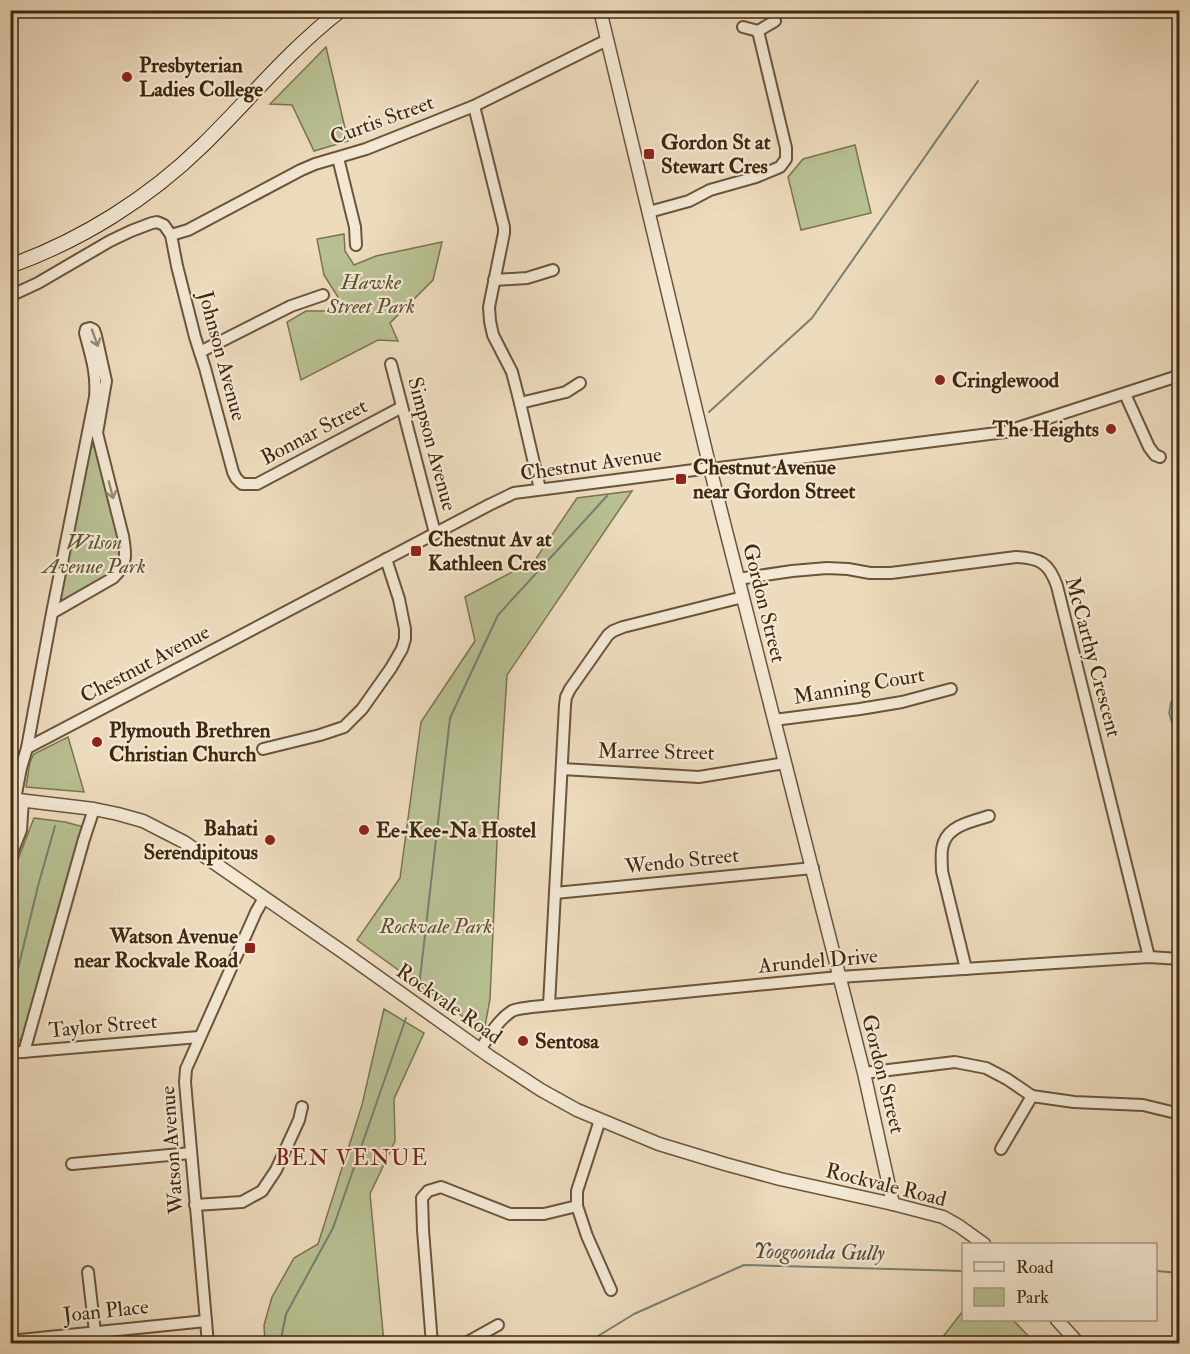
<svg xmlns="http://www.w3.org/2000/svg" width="1190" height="1354" font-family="'IM FELL Double Pica',serif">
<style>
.green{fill:#b8c092;stroke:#7c7450;stroke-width:1.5}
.water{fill:#9bb9b8;stroke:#767f74;stroke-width:1.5}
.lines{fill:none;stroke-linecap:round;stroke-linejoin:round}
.stream{stroke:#767f74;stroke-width:2}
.minor-casing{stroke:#6a553a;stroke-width:14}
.tertiary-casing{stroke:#6a553a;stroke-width:15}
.secondary-casing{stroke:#3f280f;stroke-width:16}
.minor{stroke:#f3e8d4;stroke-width:10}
.tertiary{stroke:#f3e8d4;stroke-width:12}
.secondary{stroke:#f3e8d4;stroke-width:14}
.oneway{stroke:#998872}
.poi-dot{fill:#8f2418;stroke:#f3e8d4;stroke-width:2}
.labels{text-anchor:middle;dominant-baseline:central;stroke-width:4.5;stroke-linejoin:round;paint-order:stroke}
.poi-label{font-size:21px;font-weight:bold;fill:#3f280f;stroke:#f3e8d4;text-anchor:start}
.street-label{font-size:21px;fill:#3f280f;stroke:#f3e8d4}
.park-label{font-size:21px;font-style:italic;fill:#5d4e30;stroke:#f3e8d4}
.neighbourhood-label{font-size:22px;letter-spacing:1.5px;fill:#7a1f14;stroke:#f3e8d4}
.water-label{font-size:22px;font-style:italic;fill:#564c39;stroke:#f3e8d4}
</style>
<rect width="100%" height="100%" fill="#eddbbd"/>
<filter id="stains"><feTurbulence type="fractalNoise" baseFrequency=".00333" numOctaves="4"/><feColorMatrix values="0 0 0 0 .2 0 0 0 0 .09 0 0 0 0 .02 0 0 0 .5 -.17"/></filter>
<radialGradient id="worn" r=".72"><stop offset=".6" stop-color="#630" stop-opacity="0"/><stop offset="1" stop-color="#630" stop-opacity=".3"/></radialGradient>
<g class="green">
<path d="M326 47 348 141 314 151 292 105 270 104Z"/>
<path d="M855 145 871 213 801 230 788 177 803 159Z"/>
<path d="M344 234 345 251 354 265 376 256 442 242 433 280 390 323 398 341 378 340 301 380 287 322 306 311H332L338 297 324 275 317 239Z"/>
<path d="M93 446 97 450 123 551 117 571 61 602 58 601 88 450Z"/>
<path d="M632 491 507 675 498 819 490 999 484 1032 357 940 400 878 421 722 475 641 465 597 535 560 577 498Z"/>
<path d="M68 737 84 792 26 787 30 762 34 754Z"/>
<path d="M34 818 65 822 84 827 24 1035 15 1045 11 1046 10 880Z"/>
<path d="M384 1009 424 1033 394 1099 395 1141 370 1194 384 1343H265L264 1325 272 1297 294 1258 318 1244 362 1105Z"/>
<path d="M963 1311 964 1320H1013L1035 1343H938Z"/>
</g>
<path class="water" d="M1179 695V742L1177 741 1169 713 1171 702Z"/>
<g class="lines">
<g class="stream">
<path d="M709 412 812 318 978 81"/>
<path d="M419 987 450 718 498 615 607 496"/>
<path d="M10 1002 38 886 55 826"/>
<path d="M1156 1271 1180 1273"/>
<path d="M280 1344 286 1314 333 1228 406 1018"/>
<path d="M585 1344 634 1314 744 1265 964 1271"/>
</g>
<defs>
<g id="minor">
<path d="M758 31 775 21"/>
<path d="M474 106 504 227V233L489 307 490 321 493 335 512 372 520 403 540 489"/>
<path d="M338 158 355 227 356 245"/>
<path d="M649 212 689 201 710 190 756 177 780 167 786 159V148L758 31 743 27"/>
<path d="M171 235 188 230 301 170 315 164 366 149 474 106 607 40"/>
<path d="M494 280 527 278 553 270"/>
<path d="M10 296 38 283 110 241 131 231 152 223 157 222 164 225 171 235 177 266 195 337 205 368 233 472 236 478 242 484H257L402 407"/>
<path d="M200 352 291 306 323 295"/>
<path d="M391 364 435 533"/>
<path d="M1125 394 1149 447 1155 455 1160 457"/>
<path d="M520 403 566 392 580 383"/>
<path d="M738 579 792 571 827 568 848 569 870 573H891L1016 557C1040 558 1049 563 1057 586L1149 957"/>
<path d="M774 720 860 709 902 702 951 689"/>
<path d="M27 748 489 505 514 493 702 469 719 468 1005 432 1175 377"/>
<path d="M263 749 320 735 344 727 362 709 391 668 402 649 405 639V629L399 599 386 559"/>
<path d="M562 769 699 777 785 763"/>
<path d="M15 799 21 768 27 748 52 613 95 397C97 373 91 356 85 333L86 329 90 328 94 330 96 336 106 381 97 433 123 536C126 554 128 564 113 578L52 613"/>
<path d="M10 858 21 830 23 800"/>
<path d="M555 893 813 868"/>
<path d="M966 969 942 871C942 862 940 850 944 842 950 825 974 821 989 816"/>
<path d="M549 1005 565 705 566 697 570 689 608 635 613 631 623 627 743 597"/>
<path d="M480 1050C489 1036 498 1020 512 1011 518 1008 526 1008 532 1007L839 977 1149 957 1180 959"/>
<path d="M24 1052 84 839 94 809"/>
<path d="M10 1053 199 1037"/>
<path d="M864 1073 955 1062 986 1068 1007 1079 1032 1096 1074 1102 1143 1105 1176 1113"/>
<path d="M600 1120 577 1191V1206L587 1236 611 1290"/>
<path d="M1001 1149 1032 1096"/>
<path d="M72 1164 191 1153"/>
<path d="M195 1205 242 1202 262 1191 276 1170 299 1120 302 1107"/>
<path d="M88 1272 95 1332"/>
<path d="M10 1341 206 1321"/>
<path d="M208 1344 185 1082 186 1069 256 912 264 898"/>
<path d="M432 1344 423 1230 422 1198 428 1191 441 1187 510 1214H544L577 1206"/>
<path d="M464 1344 498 1325"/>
</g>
<g id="tertiary">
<path d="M600 10 710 468 864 1073 893 1204"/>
<path d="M10 799 94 809 118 814 143 821 184 842 343 952 489 1056 541 1090 577 1110 659 1144 725 1164 780 1179 893 1204 943 1217 959 1226 984 1244"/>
<path d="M1057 1320 1079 1344"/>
</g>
<path id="secondary" d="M10 266C82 240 149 198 203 145 249 100 290 49 341 10"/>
</defs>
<use href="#minor" class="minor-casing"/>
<use href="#tertiary" class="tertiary-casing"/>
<use href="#secondary" class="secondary-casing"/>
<use href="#minor" class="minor"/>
<use href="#tertiary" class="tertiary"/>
<use href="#secondary" class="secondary"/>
</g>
<defs><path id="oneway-shaft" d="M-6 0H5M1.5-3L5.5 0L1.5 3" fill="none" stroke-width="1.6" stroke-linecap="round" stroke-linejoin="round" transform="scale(1.5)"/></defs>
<g class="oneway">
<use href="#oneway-shaft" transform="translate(95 338) rotate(70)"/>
<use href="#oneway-shaft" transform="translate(111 490) rotate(75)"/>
</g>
<g class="poi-dot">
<circle cx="127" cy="77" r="6"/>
<rect x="643" y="148" width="12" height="12" rx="3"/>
<circle cx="940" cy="380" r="6"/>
<circle cx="1111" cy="429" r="6"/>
<rect x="675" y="473" width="12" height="12" rx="3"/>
<rect x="410" y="545" width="12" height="12" rx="3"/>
<circle cx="97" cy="742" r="6"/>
<circle cx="364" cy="830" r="6"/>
<circle cx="270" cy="840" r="6"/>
<rect x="244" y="942" width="12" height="12" rx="3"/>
<circle cx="523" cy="1041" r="6"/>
</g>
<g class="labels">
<g class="poi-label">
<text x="139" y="65">Presbyterian<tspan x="139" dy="24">Ladies College</tspan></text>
<text x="661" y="142">Gordon St at<tspan x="661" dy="24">Stewart Cres</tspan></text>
<text x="952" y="380">Cringlewood</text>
<text x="1099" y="429" text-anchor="end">The Heights</text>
<text x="693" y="467">Chestnut Avenue<tspan x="693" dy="24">near Gordon Street</tspan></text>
<text x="428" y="539">Chestnut Av at<tspan x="428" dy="24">Kathleen Cres</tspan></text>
<text x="109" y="730">Plymouth Brethren<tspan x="109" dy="24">Christian Church</tspan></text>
<text x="258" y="828" text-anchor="end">Bahati<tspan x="258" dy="24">Serendipitous</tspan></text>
<text x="376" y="830">Ee-Kee-Na Hostel</text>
<text x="238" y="936" text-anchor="end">Watson Avenue<tspan x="238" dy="24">near Rockvale Road</tspan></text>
<text x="535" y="1041">Sentosa</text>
</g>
<g class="street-label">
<text transform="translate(382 120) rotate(-20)">Curtis Street</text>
<text transform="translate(222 356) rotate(75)">Johnson Avenue</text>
<text transform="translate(314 432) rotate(-28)">Bonnar Street</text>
<text transform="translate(432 444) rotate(75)">Simpson Avenue</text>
<text transform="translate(591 464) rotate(-8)">Chestnut Avenue</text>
<text transform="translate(764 603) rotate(76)">Gordon Street</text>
<text transform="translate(1093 657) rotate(75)">McCarthy Crescent</text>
<text transform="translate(145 664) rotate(-28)">Chestnut Avenue</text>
<text transform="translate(859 686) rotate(-10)">Manning Court</text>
<text transform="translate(656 752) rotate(1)">Marree Street</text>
<text transform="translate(682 861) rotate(-6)">Wendo Street</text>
<text transform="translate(818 961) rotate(-5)">Arundel Drive</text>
<text transform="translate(449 1004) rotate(35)">Rockvale Road</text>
<text transform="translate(103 1026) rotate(-5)">Taylor Street</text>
<text transform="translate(883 1074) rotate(76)">Gordon Street</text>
<text transform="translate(172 1150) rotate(-94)">Watson Avenue</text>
<text transform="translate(886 1185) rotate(14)">Rockvale Road</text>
<text transform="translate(106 1311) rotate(-6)">Joan Place</text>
</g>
<g class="park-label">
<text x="371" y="282">Hawke<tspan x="371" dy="24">Street Park</tspan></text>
<text x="94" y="542">Wilson<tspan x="94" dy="24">Avenue Park</tspan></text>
<text x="436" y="926">Rockvale Park</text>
</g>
<g class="neighbourhood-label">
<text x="352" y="1158">BEN VENUE</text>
</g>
<g class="water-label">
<text transform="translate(819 1252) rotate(1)">Yoogoonda Gully</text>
</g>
</g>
<rect width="1190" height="1354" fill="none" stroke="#eddbbd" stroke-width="36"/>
<rect x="12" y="12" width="1166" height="1330" fill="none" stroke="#3f280f" stroke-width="3"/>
<rect x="18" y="18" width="1154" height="1318" fill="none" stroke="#3f280f" stroke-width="1.5"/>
<rect x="962" y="1243" width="195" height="78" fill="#f3e8d4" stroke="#ab9b85" stroke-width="1.5"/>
<rect x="974" y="1262" width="30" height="9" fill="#f3e8d4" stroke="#ab9b85" stroke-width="1.5"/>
<text x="1016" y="1273" font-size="18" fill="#3f280f">Road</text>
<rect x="974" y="1288" width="30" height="18" fill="#b8c092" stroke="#ab9b85" stroke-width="1.5"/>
<text x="1016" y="1303" font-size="18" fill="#3f280f">Park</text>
<rect width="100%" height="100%" filter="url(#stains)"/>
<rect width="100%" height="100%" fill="url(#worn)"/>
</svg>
